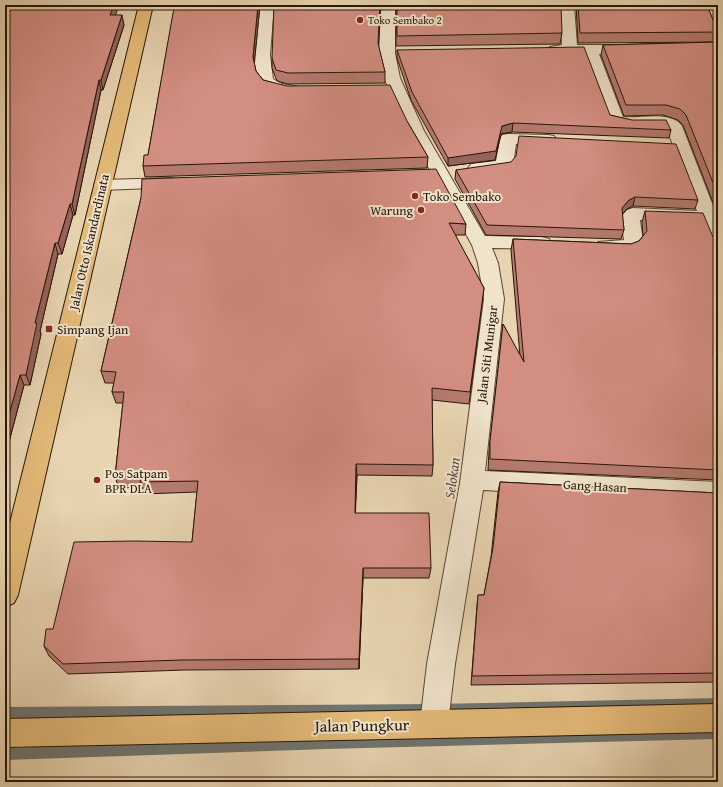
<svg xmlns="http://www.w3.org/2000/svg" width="723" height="787" font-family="'Gentium Book Plus',serif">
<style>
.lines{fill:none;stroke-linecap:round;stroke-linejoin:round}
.stream{fill:#6e7571;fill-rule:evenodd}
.minor-casing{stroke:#584632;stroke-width:2}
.major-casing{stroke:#281607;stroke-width:2}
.minor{fill:#f0e3cc;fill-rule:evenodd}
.major{fill:#e4ba78;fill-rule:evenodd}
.wall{fill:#b57a70;stroke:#281607}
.shaded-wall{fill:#94635b;stroke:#281607}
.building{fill:#d38e82;stroke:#281607}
.poi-dot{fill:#8f2418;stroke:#f0e3cc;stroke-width:1.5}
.labels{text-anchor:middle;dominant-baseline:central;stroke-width:4;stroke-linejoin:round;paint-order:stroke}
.far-poi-label{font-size:11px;fill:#281607;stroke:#f0e3cc;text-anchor:start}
.poi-label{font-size:13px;fill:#281607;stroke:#f0e3cc;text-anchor:start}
.street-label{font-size:13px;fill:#281607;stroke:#f0e3cc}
.water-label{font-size:14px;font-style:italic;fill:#514e45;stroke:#f0e3cc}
.near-street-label{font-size:16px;fill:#281607;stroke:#f0e3cc}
</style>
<rect width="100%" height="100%" fill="#e8d4b1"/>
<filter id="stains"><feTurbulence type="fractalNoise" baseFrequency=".005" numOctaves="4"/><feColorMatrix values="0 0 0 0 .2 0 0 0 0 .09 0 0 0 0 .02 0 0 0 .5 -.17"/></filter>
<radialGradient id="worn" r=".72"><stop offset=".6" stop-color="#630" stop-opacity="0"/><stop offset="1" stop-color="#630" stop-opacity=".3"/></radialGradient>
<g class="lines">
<g class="stream">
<path d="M718 698V710L438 715 5 719V707L436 704Z"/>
<path d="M718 727V739L327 749 5 760V748L327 737Z"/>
</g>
<defs>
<g id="minor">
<path d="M260 5H274L270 55 273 79 282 84 299 87 301 90 299 93C291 95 284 95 277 93 269 91 261 88 257 79 249 62 258 24 260 5Z"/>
<path d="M381 5H395V53L400 78 424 131 485 236 542 237 549 239 551 243 549 247 542 249 492 248 498 263 504 299 485 471 718 482V502L483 490 455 664 448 724 444 734 434 738 424 734 420 724 427 664 460 483 484 299 478 263 472 245 408 131 384 78 379 53Z"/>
<path d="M560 5H574L577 45H633L638 46 640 49 638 52 633 53 599 54 623 117C640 119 671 110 682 126L715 211H718V249L711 247 701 222 640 220 643 241C633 257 615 255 598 250L596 246 598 242 624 240 621 217 627 210 633 208 697 211 667 129 663 127H630L610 123 584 54 550 53 547 50 550 47 562 45Z"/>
<path d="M702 5H716L718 10V35L713 34 711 31Z"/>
<path d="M508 134 548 135 554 136 556 140 554 144H516L513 165 510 169 477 173 471 172 468 168 471 164 496 161 500 139 502 135Z"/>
<path d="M171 178 177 179 180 183 177 187 103 190 97 189 94 185 97 181 103 180Z"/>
</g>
<g id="major">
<path d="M139 5H153L18 595 14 603 5 607V543Z"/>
<path d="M718 704V732L5 747V719Z"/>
</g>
</defs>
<use href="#minor" class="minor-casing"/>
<use href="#major" class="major-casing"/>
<use href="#minor" class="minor"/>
<use href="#major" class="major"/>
</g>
<g class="wall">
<path d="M5 5 116 15 124 25 103 90H101L75 215H73L62 254H58L40 331 41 334 30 385H24L5 457Z"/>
<path d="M175 5H260L254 63 256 71 263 80 407 121 428 157 427 168 145 177 143 166 148 155Z"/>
<path d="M396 5 562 33 560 44 396 46Z"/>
<path d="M576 5H707L715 25 718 26V42L578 43Z"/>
<path d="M718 42V210H716L683 125 678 120 663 115 624 116 601 55 603 45Z"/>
<path d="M378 45 385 72V83L288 84 277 81 272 68V58Z"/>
<path d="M397 50 610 115 671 130 669 138 512 132 501 134 495 160 448 166 411 100 397 58Z"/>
<path d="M456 170 698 200 695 209 633 206 627 209 622 214 624 230 621 239 486 235 455 179Z"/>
<path d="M141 198 466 224 465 235H455L484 288 469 404 432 400 433 465 432 476 357 475 355 513 431 568 429 578H363L359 669 185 670 68 674 49 656 44 646 53 629 192 542 197 492 143 494 142 487 119 488 115 477 123 403H116L112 392 114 383H105L101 371Z"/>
<path d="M645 211 718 238V365H715L718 379V480L488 470 489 451 503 324 520 356 511 250 513 239 631 244 639 241 643 236 642 222Z"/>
<path d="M500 482 718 493V681L717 682 471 685 477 605 478 595H484L491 557 498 492Z"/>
</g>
<g class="shaded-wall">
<path d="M114 5H119L112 25 110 15Z"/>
<path d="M258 5H260L254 67 253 57Z"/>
<path d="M380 5H381L378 53V43Z"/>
<path d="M122 15 124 25 103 90 101 80Z"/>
<path d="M99 80 101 90 75 215 72 204Z"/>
<path d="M513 123 512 132 501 134 495 160 448 166V158L502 126Z"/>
<path d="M635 197 633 206 627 209 620 217 622 208 629 200Z"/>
<path d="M70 204 73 215 62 254 58 243Z"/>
<path d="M55 243 58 254 40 331 41 334 30 385 26 375 35 323Z"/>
<path d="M20 375 24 385 5 457V429Z"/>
<path d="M356 464 357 475 355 524V513Z"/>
<path d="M363 568V578L359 669V659Z"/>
</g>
<g class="building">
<path d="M5 5H114L110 15H122L101 80H99L72 204H70L58 243H55L35 323H37L26 375H20L5 429Z"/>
<path d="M175 5H258L253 57 256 71 263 80 287 86 390 85 407 121 428 157 143 166 144 155H148L173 13Z"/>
<path d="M274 5H380L378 43 385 72 288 73 276 70 272 58Z"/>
<path d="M397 5H561L562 33 397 36Z"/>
<path d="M578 5H707L715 25 718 26V32L580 33Z"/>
<path d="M718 42V195L686 115 680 109 666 105H626L603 45Z"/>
<path d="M584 47 610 115 632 120H666L671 130 513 123 502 126 496 151 448 158 412 92 397 50Z"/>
<path d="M519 136 676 144 698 200 635 197 629 200 622 208 624 230 487 225 456 170 511 162 516 156Z"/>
<path d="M436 169 466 224 449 223 484 288 470 392 432 388 433 465 356 464 355 513H429L431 568H363L359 659 182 660 63 664 44 646 46 629H53L74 542 134 541 192 542 198 481 140 482 141 476 115 477 124 392H112L116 372 101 371 141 198 142 179Z"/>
<path d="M645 211 703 213 713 237 718 238V354L713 353 718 379V470L490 459V441L503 324 524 362 513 239 631 244 639 241 647 231Z"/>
<path d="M500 482 718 493V648H716L718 656V673L472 676 478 595H484L493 548Z"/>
</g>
<g class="poi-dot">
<circle cx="360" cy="20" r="4"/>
<circle cx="415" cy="196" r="4"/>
<circle cx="421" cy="210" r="4"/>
<rect x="45" y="325" width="8" height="8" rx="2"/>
<circle cx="97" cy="480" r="4"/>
</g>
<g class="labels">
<g class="far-poi-label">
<text x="368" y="20">Toko Sembako 2</text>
</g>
<g class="poi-label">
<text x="423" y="196">Toko Sembako</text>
<text x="413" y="210" text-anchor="end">Warung</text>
<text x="57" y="329">Simpang Ijan</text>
<text x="105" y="473">Pos Satpam<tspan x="105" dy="15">BPR DLA</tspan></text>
</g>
<g class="street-label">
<text transform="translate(89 242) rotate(-77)">Jalan Otto Iskandardinata</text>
<text transform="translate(487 354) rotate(-83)">Jalan Siti Munigar</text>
<text transform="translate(595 486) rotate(3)">Gang Hasan</text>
</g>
<g class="water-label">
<text transform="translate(452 478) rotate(-82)">Selokan</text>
</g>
<g class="near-street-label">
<text transform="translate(362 725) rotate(-1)">Jalan Pungkur</text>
</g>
</g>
<rect width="723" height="787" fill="none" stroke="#e8d4b1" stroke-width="20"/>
<rect x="6" y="6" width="711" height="775" fill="none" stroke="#281607" stroke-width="2"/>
<rect x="10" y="10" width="703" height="767" fill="none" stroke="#281607"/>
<rect width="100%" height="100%" filter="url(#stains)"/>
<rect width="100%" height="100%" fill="url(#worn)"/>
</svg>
